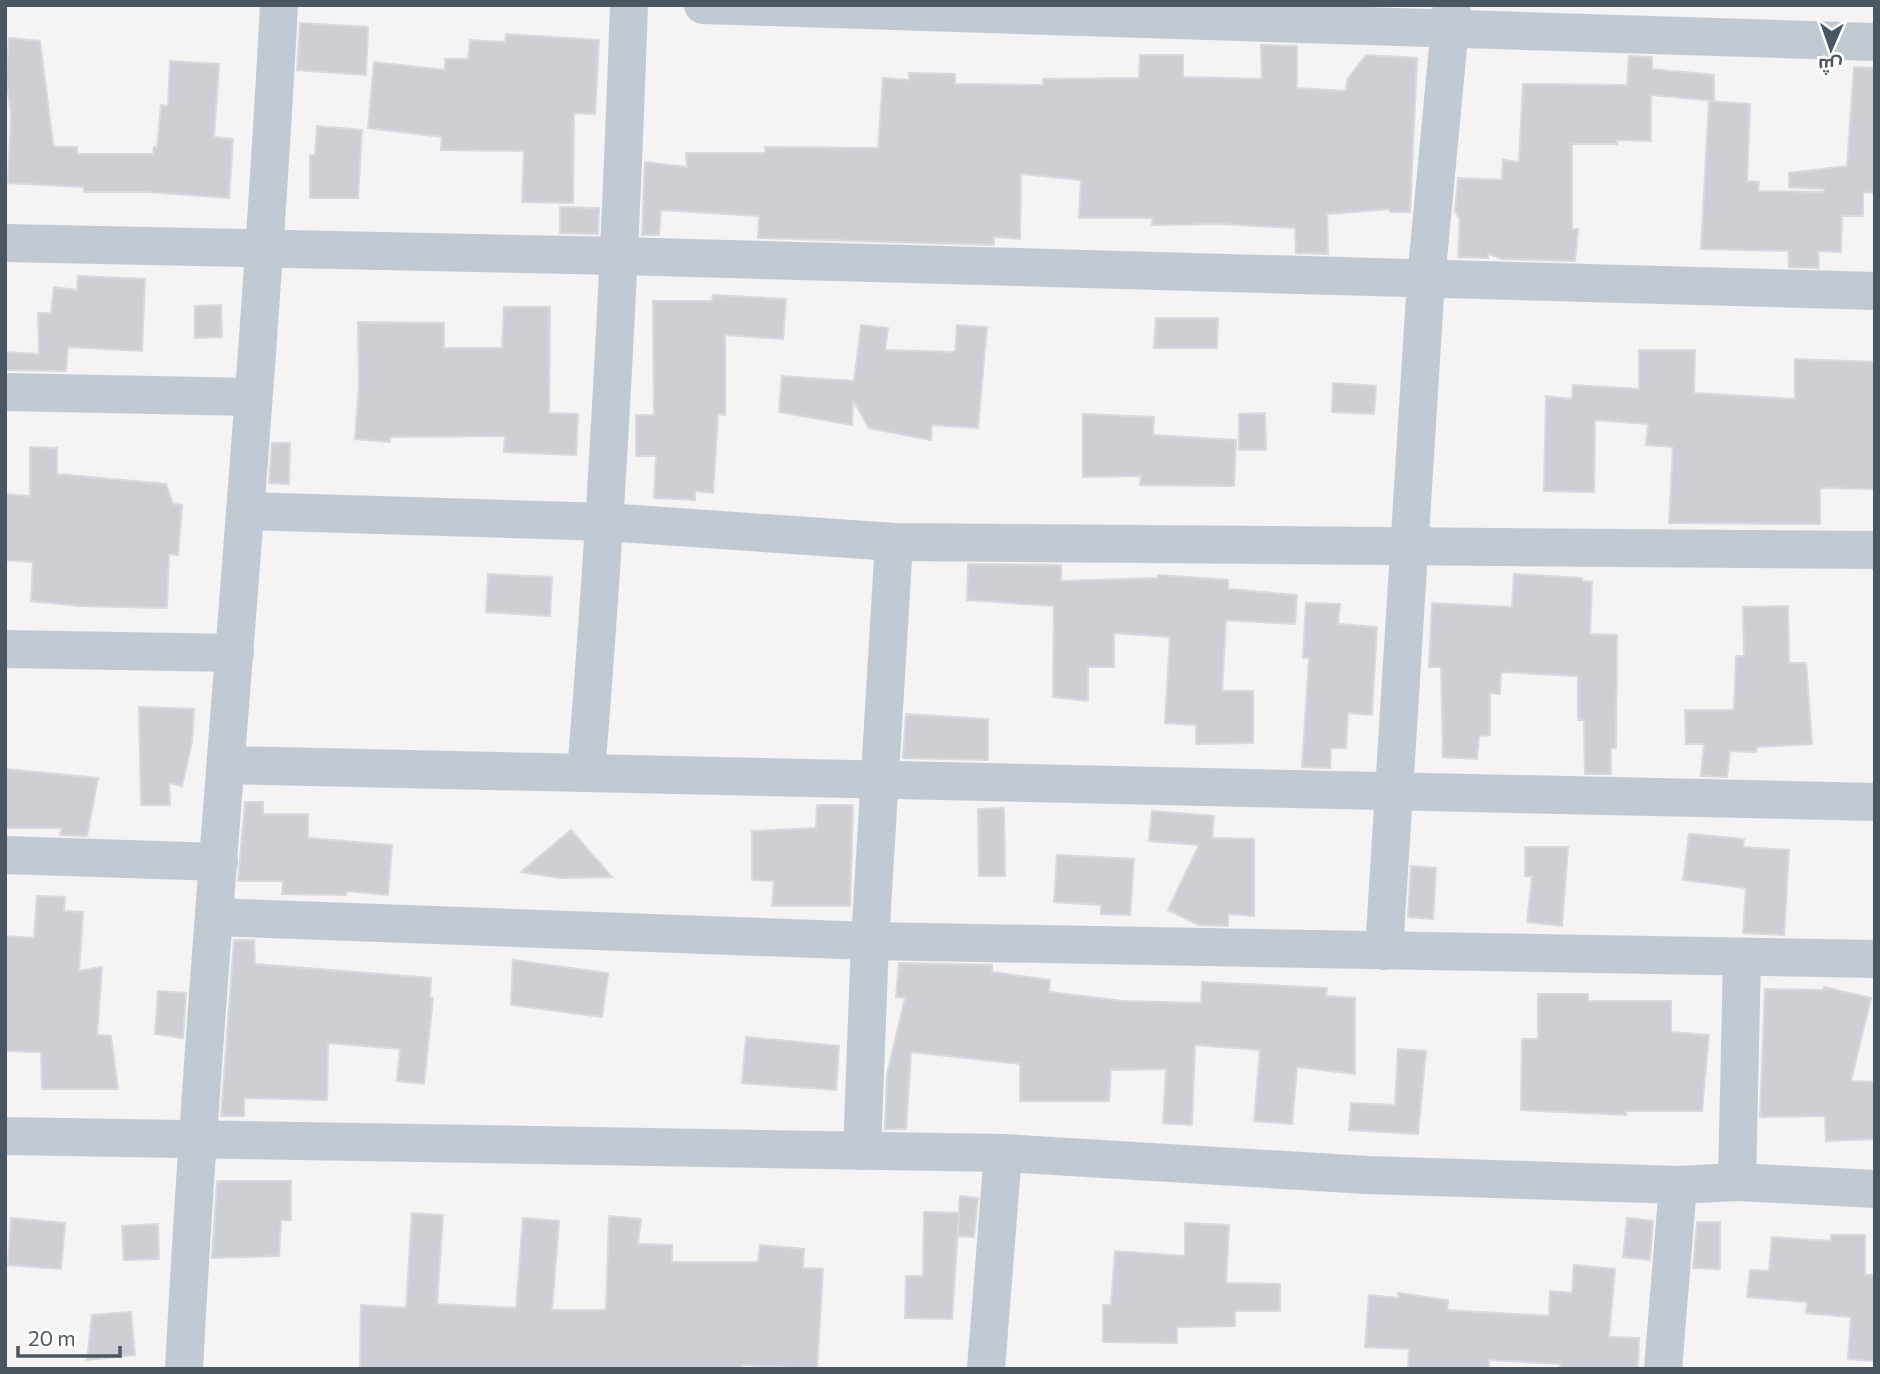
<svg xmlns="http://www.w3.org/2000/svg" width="1880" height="1374" font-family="Commissioner,Cairo,sans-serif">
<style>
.building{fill:#cdcfd5;stroke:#d7d9de;stroke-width:2}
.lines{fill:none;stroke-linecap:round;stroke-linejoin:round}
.street{stroke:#c1cad2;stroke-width:38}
</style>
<rect width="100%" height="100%" fill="#f5f3f3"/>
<g class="building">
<path d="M300 23 368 27 366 75 297 70Z"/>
<path d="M506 34 599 40 595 114 574 113 573 203 522 202 524 151 441 150 442 137 368 128 374 62 445 70V59H468L470 40 505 42Z"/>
<path d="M9 38 40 41 53 144 55 147H77V154H153L154 147 157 148 161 105 168 106 170 61 219 64 214 137 233 139 229 198 149 192H84V187L8 183 11 114 6 75Z"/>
<path d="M1261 45 1297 46V88L1346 91 1347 80 1366 55 1417 58 1410 212H1390V209L1327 214 1328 254 1296 253 1295 228 1222 224 1152 225 1153 218H1079L1081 180 1021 174 1020 239 994 237V245L758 238 759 216 661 210 659 235H642L645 162 687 167 686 153H765V147L878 148 883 78 909 80V73L955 74V84L1043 85V79L1139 78 1140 55H1183V77L1262 79Z"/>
<path d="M1629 56 1652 57V69L1714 75V101L1651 95V141L1617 140V144H1572V229H1578L1575 261 1503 259 1488 254V258L1458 257 1460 219 1455 211 1458 178 1502 180 1503 160 1519 162 1523 84 1627 85Z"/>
<path d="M1854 67 1875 68V193L1863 192V216H1842L1841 252 1818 251 1819 268 1789 267 1788 251 1701 249 1709 101 1750 104 1747 181 1759 182 1758 191 1824 192V189L1789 187V173L1847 166Z"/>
<path d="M317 126 362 130 358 198H310V155H315Z"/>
<path d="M560 207 599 208 598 234 560 233Z"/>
<path d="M78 276 145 279 142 351 68 347 66 371 5 370V352L39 354 38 313H51L54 287 77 290Z"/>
<path d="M713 295 786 299 783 339 725 335V415L718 414 713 493 695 491V500L654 498 656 456H636V415H654L653 301H712Z"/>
<path d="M221 305 222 337 195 338V306Z"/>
<path d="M504 307H550L549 413 578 414 576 455 504 452 505 436 390 437V442L355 439 359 385 358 322 444 323V348H502Z"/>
<path d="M1156 318H1218L1217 348H1154Z"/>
<path d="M861 325 888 328 885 350 955 352 957 325 987 327 978 428 932 425 931 440 869 428 853 400 852 425 779 412 782 376 854 381Z"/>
<path d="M1639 350H1695L1694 393 1795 399V359L1875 362V489L1820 488V524L1669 523 1673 447 1646 445 1648 424 1595 420 1594 492 1544 491 1546 396 1572 399 1573 385 1639 389Z"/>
<path d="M1333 383 1376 386 1374 414 1332 412Z"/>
<path d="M1265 413 1266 450H1239V414Z"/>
<path d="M1083 414 1154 417 1153 435 1236 440 1234 486 1140 485 1141 476 1083 477Z"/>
<path d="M272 443H290L289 484 269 483Z"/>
<path d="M30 447 57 448V474L166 484 173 504 182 505 178 555 169 554 167 608 80 606 31 601 33 562 5 560V494L30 496Z"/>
<path d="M968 564 1061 565V581L1158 578V575L1228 580V589L1297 595 1295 624 1226 620 1222 691H1253V743L1196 744V725L1165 723 1170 637 1114 633V667H1088V701L1053 697 1054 606 967 600Z"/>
<path d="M488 574 552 577 550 616 486 612Z"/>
<path d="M1514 574 1582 578V581L1592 582 1590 634 1617 635 1616 748H1611V774H1585L1584 720H1578V676L1501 672 1500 694 1490 693V735L1479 736 1477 759 1443 757 1441 667H1429L1432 603 1512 607Z"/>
<path d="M1306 603 1340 604 1338 624 1377 627 1372 715 1348 713 1346 748H1331L1330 768 1302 767 1309 658H1303Z"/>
<path d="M1788 606 1789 663H1806L1812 744 1757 747 1756 752 1730 751 1727 777 1701 776 1704 744H1686L1685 710H1734L1736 656H1744L1743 607Z"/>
<path d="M139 707 194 709 192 742 182 786 169 783 170 805H141Z"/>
<path d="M906 714 988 719V760L903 758Z"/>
<path d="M5 769 98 778 87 836 60 835 62 828H5Z"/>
<path d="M245 802H263V814H308V838L392 845 388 895 346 891V895L282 894 283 881H238Z"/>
<path d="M817 805H853L850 906H772L774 881 752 880V831L816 828Z"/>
<path d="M1004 808 1005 876H979L978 809Z"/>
<path d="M1152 811 1214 816 1212 838 1254 839V916L1228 914V926L1199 925 1168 910 1199 845 1149 841Z"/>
<path d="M571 830 612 877 560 878 521 872Z"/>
<path d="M1689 834 1744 839 1743 847 1789 850 1784 935 1743 933 1746 888 1683 880Z"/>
<path d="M1525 847H1568L1562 926 1527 922 1532 876H1525Z"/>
<path d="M1057 855 1134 859 1130 915 1101 914V905L1054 902Z"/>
<path d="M1411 866 1436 868 1433 919 1408 917Z"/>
<path d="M37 896 65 897 64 911 83 912 79 971 102 967 97 1035 111 1036 118 1089H42L41 1052 5 1051V936L34 938Z"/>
<path d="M234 940H254L255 964 431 978 430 997 433 998 424 1084 397 1081 400 1049 328 1043 327 1100 244 1098V1116H221Z"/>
<path d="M513 960 608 973 602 1017 511 1005Z"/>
<path d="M899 963 992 965V972L1050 980 1049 992 1123 1001 1201 1003 1202 982 1327 988 1326 996 1355 998V1074L1297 1067 1292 1124 1254 1121 1260 1050 1195 1045 1192 1125 1163 1123 1166 1069 1111 1070 1109 1101H1020V1064L911 1052 906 1129H885L887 1075 905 998 896 997Z"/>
<path d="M1824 987 1871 998 1851 1081 1875 1082V1139L1826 1141 1825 1116 1760 1117 1765 989 1824 990Z"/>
<path d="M158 991 186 993 183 1038 155 1034Z"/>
<path d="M1538 994H1588V1001H1671V1032L1709 1035 1702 1111H1626V1115L1521 1110 1522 1039H1538Z"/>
<path d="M746 1037 839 1046 836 1090 742 1083Z"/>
<path d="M1398 1049 1426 1051 1418 1134 1349 1130 1351 1103 1395 1105Z"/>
<path d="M217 1181H291V1220H281L279 1256 212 1258Z"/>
<path d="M960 1196 978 1198 974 1237 957 1236Z"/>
<path d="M924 1212 959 1213 952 1319 905 1318 906 1276H923Z"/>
<path d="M412 1213 443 1215 437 1304 516 1308 523 1218 559 1221 552 1310H606L609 1216 641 1219 638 1244 672 1245V1262H758L760 1245 804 1249 803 1268 823 1269 817 1369 742 1365V1369H360L361 1305 406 1308Z"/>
<path d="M11 1218 65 1223 61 1269 8 1265Z"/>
<path d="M1627 1218 1653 1221 1650 1260 1623 1257Z"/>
<path d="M1697 1222H1720V1269L1693 1268Z"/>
<path d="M1185 1223 1229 1225 1226 1283 1280 1284V1311H1235V1326L1177 1327V1343L1103 1342V1305H1111L1115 1251 1185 1256Z"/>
<path d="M158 1224 159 1259 124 1260 122 1226Z"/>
<path d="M1831 1235H1865V1275L1875 1274V1361L1848 1359 1851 1317 1806 1313 1807 1302 1747 1297 1750 1270 1769 1271 1772 1237 1831 1241Z"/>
<path d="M1574 1265 1615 1269 1609 1337 1639 1338 1638 1369H1560V1364L1489 1360V1369H1408L1409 1349 1365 1347 1369 1295 1399 1298 1398 1293 1448 1300 1447 1310 1549 1316 1550 1291 1572 1293Z"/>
<path d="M131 1312 135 1355 87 1360 92 1315Z"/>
</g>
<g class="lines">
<g class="street">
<path d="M703 5 1875 42"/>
<path d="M5 243 620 256 1875 291"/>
<path d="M5 392 252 397"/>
<path d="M245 511 606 522 894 542 1875 550"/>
<path d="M5 649 235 653"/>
<path d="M226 765 1875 802"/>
<path d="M586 773C607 517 620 262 629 5"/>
<path d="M5 855 219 862"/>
<path d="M215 917 870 941 1875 959"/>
<path d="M1384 951 1426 280 1452 5"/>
<path d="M5 1136 1003 1153 1367 1175 1678 1185 1737 1182 1875 1189"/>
<path d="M862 1151 870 941 894 542"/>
<path d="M1737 1182 1742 957"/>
<path d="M184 1369C208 914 255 460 279 5"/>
<path d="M986 1369 1003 1153"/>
<path d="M1663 1369 1678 1185"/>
</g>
</g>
<rect width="1880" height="1374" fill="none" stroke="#4a5661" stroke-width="14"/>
<g transform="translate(1831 49) rotate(182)" stroke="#ffffff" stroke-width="5" paint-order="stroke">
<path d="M0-5L12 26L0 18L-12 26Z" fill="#4a5661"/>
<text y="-10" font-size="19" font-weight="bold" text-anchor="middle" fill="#4a5661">ش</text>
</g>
<path d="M18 1346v10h102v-10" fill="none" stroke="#4a5661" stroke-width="3.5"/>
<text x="28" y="1346" font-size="21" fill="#4a5661" stroke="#ffffff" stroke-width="5" paint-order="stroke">20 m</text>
</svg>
